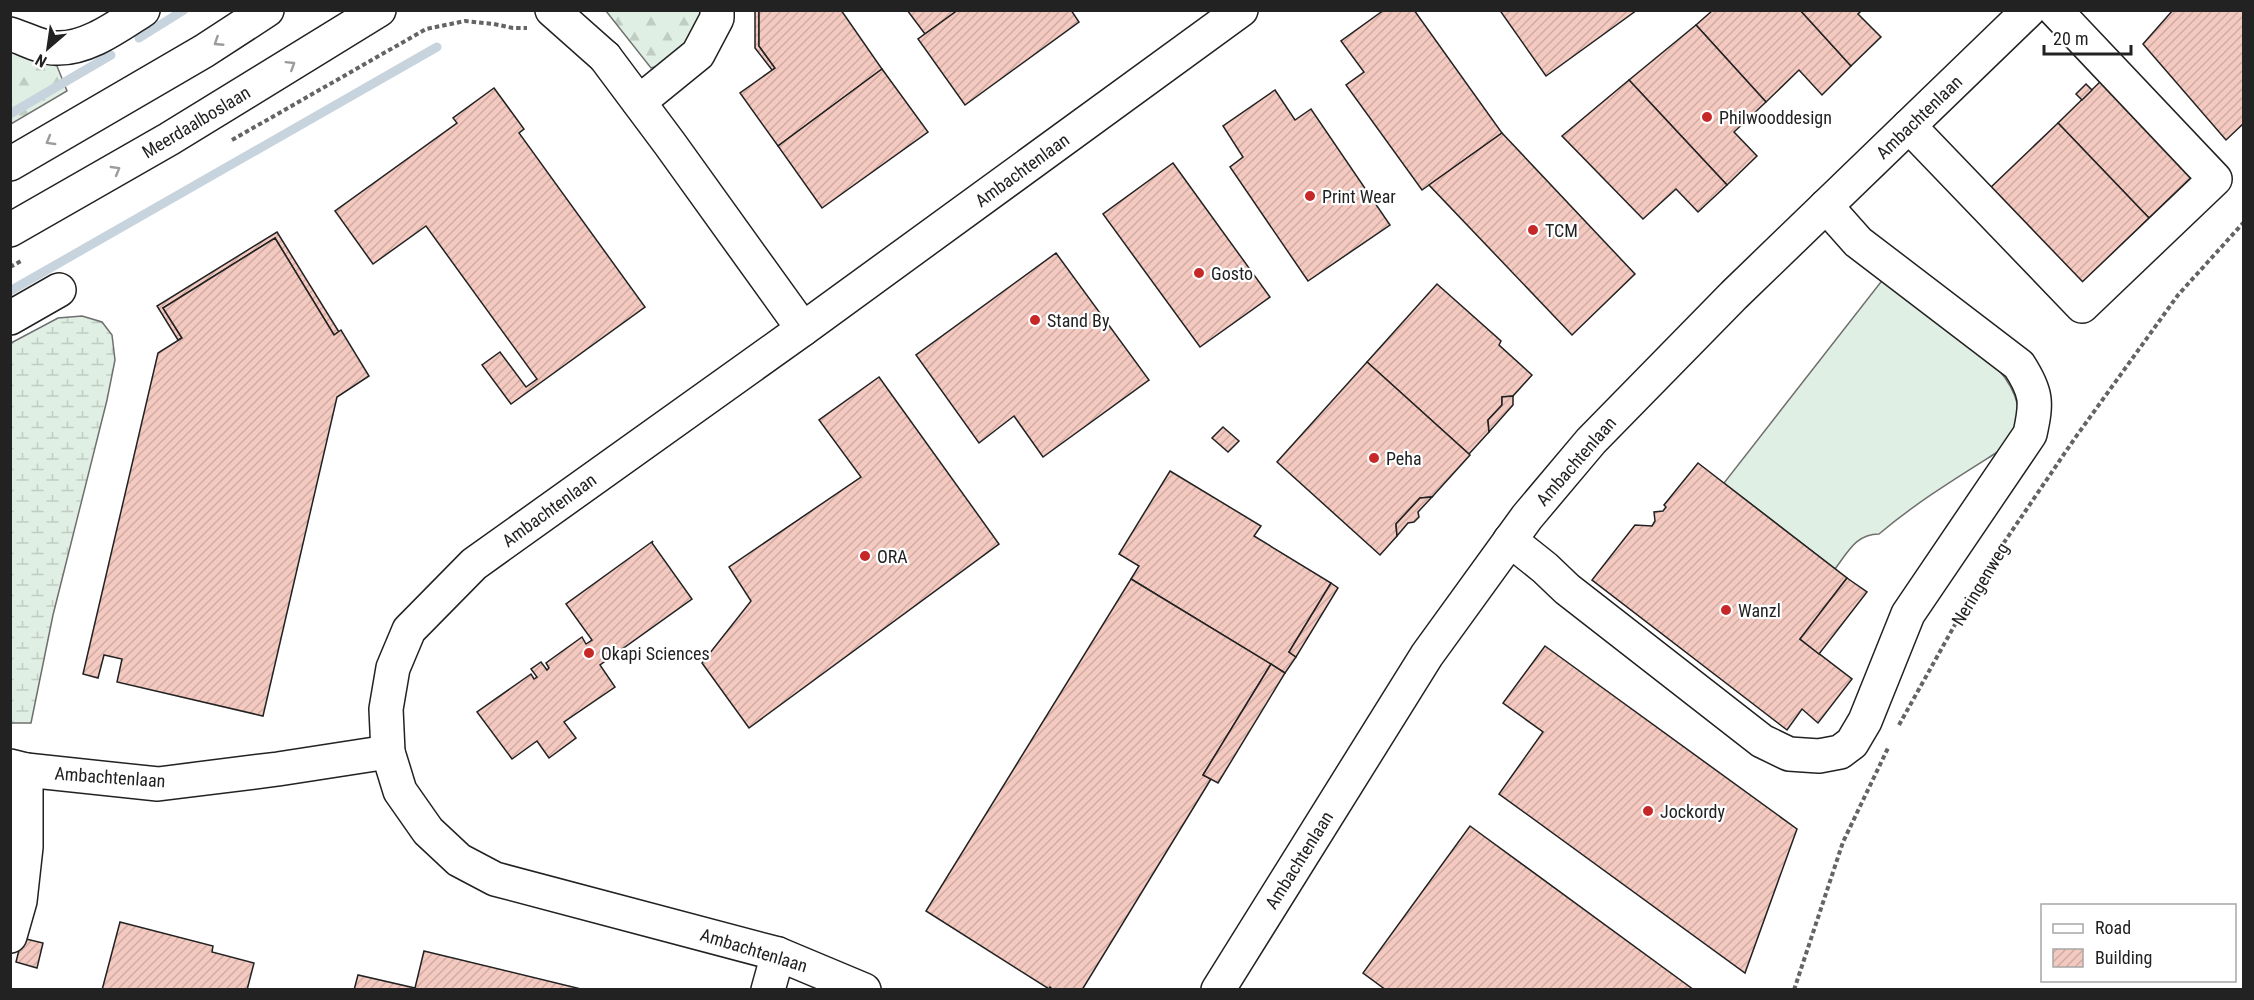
<svg xmlns="http://www.w3.org/2000/svg" width="2254" height="1000" font-family="'Roboto Condensed',sans-serif">
<style>
.grass{fill:#e0efe3;stroke:#6f6f6f;stroke-width:1.5}
.forest{fill:url(#forest-firs);stroke:#6f6f6f;stroke-width:1.5}
.wetland{fill:url(#wetland-marsh);stroke:#6f6f6f;stroke-width:1.5}
.lines{fill:none;stroke-linecap:round;stroke-linejoin:round}
.stream{stroke:#c7d3dd;stroke-width:9}
.building{fill:url(#building-hatch);stroke:#222;stroke-width:1.5}
.minor-casing{stroke:#222;stroke-width:36}
.highway-casing{stroke:#222;stroke-width:36}
.path{stroke:#646464;stroke-width:4;stroke-dasharray:4.5 3;stroke-linecap:butt}
.minor{stroke:#fff;stroke-width:33}
.highway{stroke:#fff;stroke-width:33}
.oneway{stroke:#9c9c9c}
.poi-dot{fill:#c62828;stroke:#fff;stroke-width:2}
.labels{text-anchor:middle;dominant-baseline:central;stroke-width:4.5;stroke-linejoin:round;paint-order:stroke}
.poi-label{font-size:18px;fill:#222;stroke:#fff;text-anchor:start}
.street-label{font-size:18px;fill:#222;stroke:#fff}
</style>
<defs>
<pattern id="forest-firs" width="22" height="20" patternUnits="userSpaceOnUse" patternTransform="scale(1.5)"><rect width="22" height="20" fill="#e0efe3"/><path d="M5 1l3.5 6h-7zM16 11l3.5 6h-7z" fill="#c0cdc2"/></pattern>
<pattern id="wetland-marsh" width="20" height="14" patternUnits="userSpaceOnUse" patternTransform="scale(1.5)"><rect width="20" height="14" fill="#e0efe3"/><path d="M1 5h8M5 5V1M11 12h8M15 12V8" fill="none" stroke="#c0cdc2"/></pattern>
<pattern id="building-hatch" width="6" height="6" patternUnits="userSpaceOnUse" patternTransform="scale(1.5)"><rect width="6" height="6" fill="#f3c9c0"/><path d="M-1 1l2-2M0 6l6-6M5 7l2-2" fill="none" stroke="#d0aca5"/></pattern>
</defs>
<rect width="100%" height="100%" fill="#fff"/>
<path class="grass" d="M1884 278 1997 368C2017 390 2029 421 2007 446 1963 474 1919 500 1879 534 1856 534 1848 552 1835 569L1724 483Z"/>
<g class="forest">
<path d="M606 11H717L698 54 651 68Z"/>
<path d="M10 50 57 66 67 91 11 124Z"/>
</g>
<path class="wetland" d="M82 316 102 322 112 335 115 360 107 400 53 615 31 723H11V343L58 318Z"/>
<g class="lines">
<g class="stream">
<path d="M139 38 184 10"/>
<path d="M10 114 111 55"/>
<path d="M10 291 437 47"/>
</g>
</g>
<g class="building">
<path d="M755 10H759V46L775 68 772 70 755 48Z"/>
<path d="M759 10H841L882 69 778 146 740 93 775 68 759 46Z"/>
<path d="M907 10H958L925 34Z"/>
<path d="M958 10H1071L1079 22 965 105 918 39Z"/>
<path d="M1384 10H1414L1502 133 1422 190 1346 85 1364 72 1341 41Z"/>
<path d="M1502 10H1637L1546 76 1501 12Z"/>
<path d="M1713 10H1800L1851 66 1822 95 1799 70 1766 102 1696 25Z"/>
<path d="M1800 10H1862L1858 14 1881 37 1851 66Z"/>
<path d="M2173 10H2244V123L2226 140 2143 44Z"/>
<path d="M1696 25 1766 102 1734 132 1757 156 1727 185 1629 80Z"/>
<path d="M882 69 928 132 822 208 778 146Z"/>
<path d="M2105 77 2197 172 2149 218 2058 123Z"/>
<path d="M1629 80 1727 185 1698 212 1676 189 1643 219 1562 136Z"/>
<path d="M2086 84 2092 90 2082 100 2076 94Z"/>
<path d="M494 88 524 129 519 133 645 307 511 404 482 365 500 352 526 387 537 379 426 226 373 264 335 211 457 123 453 118Z"/>
<path d="M1275 90 1295 120 1311 109 1390 225 1308 281 1230 167 1243 157 1223 126Z"/>
<path d="M2058 123 2149 218 2081 284 1989 189Z"/>
<path d="M1502 133 1635 274 1572 335 1429 185Z"/>
<path d="M1173 163 1270 297 1200 347 1103 214Z"/>
<path d="M277 232 339 332 334 335 275 238 163 308 182 338 178 340 157 306Z"/>
<path d="M275 238 334 335 341 330 369 376 337 397 263 716 117 682 122 659 104 655 98 678 83 674 158 353 182 338 163 308Z"/>
<path d="M1056 253 1149 380 1043 457 1014 416 979 443 916 355Z"/>
<path d="M1437 284 1501 341 1499 345 1532 375 1513 396 1502 397V405L1488 420 1489 432 1469 454 1367 362Z"/>
<path d="M1367 362 1470 455 1432 497 1420 498 1396 524 1397 536 1380 555 1277 462Z"/>
<path d="M879 377 999 544 749 728 702 663 751 601 729 567 861 477 819 420Z"/>
<path d="M1513 396V405L1489 432 1488 420 1502 405V397Z"/>
<path d="M1223 427 1239 441 1228 452 1212 438Z"/>
<path d="M1698 463 1847 578 1800 639 1852 679 1818 723 1802 709 1787 730 1592 580 1635 525 1652 526 1655 521 1654 512 1663 511 1666 507 1664 505Z"/>
<path d="M1170 471 1261 526 1254 536 1331 583 1289 652 1296 657 1285 673 1131 579 1139 566 1119 554Z"/>
<path d="M1432 497 1418 512 1419 517 1414 522 1408 523 1397 536 1396 524 1420 498Z"/>
<path d="M653 541 652 543 692 599 600 665 615 687 564 722 576 738 549 758 537 741 512 759 477 712 531 674 534 679 537 677 531 669 541 662 547 670 549 668 546 663 582 637 586 644 592 640 566 604Z"/>
<path d="M1847 578 1867 592 1819 654 1800 639Z"/>
<path d="M1131 579 1271 664 1203 775 1211 779 1082 990H1053L1050 987 1049 989 926 911Z"/>
<path d="M1331 583 1338 588 1296 657 1289 652Z"/>
<path d="M1545 646 1797 829 1745 973 1499 794 1543 732 1503 703Z"/>
<path d="M1271 664 1285 673 1218 783 1203 775Z"/>
<path d="M1470 826 1694 990H1386L1363 973Z"/>
<path d="M120 922 213 946 212 952 254 963 247 990H102Z"/>
<path d="M22 938 43 943 37 968 16 962Z"/>
<path d="M424 951 585 990H354L358 975 415 988Z"/>
</g>
<g class="lines">
<defs>
<g id="minor">
<path d="M10 34C24 38 41 48 55 48 86 50 118 26 143 10"/>
<path d="M605 57 670 144 803 329"/>
<path d="M639 102 698 54 717 18V10"/>
<path d="M1909 126 2082 306 2215 179 2055 10"/>
<path d="M10 318 59 290"/>
<path d="M1510 540 1545 568 1567 589 1762 741 1789 754 1819 756 1840 752 1852 743 1865 721 1908 614 2030 434C2037 402 2037 393 2019 365L1858 242 1826 206"/>
<path d="M10 766 26 770 158 784 278 769 388 752"/>
<path d="M10 936 20 901 26 847V770"/>
<path d="M768 990 778 954"/>
<path d="M864 990 778 954 495 879 459 860 428 831 400 791 388 752 386 709 393 668 409 630 474 564 803 329 1241 10"/>
<path d="M1218 990 1427 655 1527 517 1591 441 1734 295 2029 10"/>
</g>
<g id="highway">
<path d="M552 10 605 57"/>
<path d="M10 164 204 51 267 10"/>
<path d="M10 230 169 139 379 10"/>
</g>
</defs>
<use href="#minor" class="minor-casing"/>
<use href="#highway" class="highway-casing"/>
<g class="path">
<path d="M232 140 426 29 465 21 494 24 513 28H527"/>
<path d="M10 267 23 260"/>
<path d="M1899 725 1986 569 2075 438 2178 295 2244 222"/>
<path d="M1794 990 1843 842 1888 748"/>
</g>
<use href="#minor" class="minor"/>
<use href="#highway" class="highway"/>
</g>
<defs><path id="oneway-chevron" d="M-2-3.5L2.5 0L-2 3.5" fill="none" stroke-width="1.6" stroke-linecap="round" stroke-linejoin="round" transform="scale(1.5)"/></defs>
<g class="oneway">
<use href="#oneway-chevron" transform="translate(218 42) rotate(147)"/>
<use href="#oneway-chevron" transform="translate(291 65) rotate(-32)"/>
<use href="#oneway-chevron" transform="translate(50 141) rotate(150)"/>
<use href="#oneway-chevron" transform="translate(116 170) rotate(-30)"/>
</g>
<g class="poi-dot">
<circle cx="1707" cy="117" r="6"/>
<circle cx="1310" cy="196" r="6"/>
<circle cx="1533" cy="230" r="6"/>
<circle cx="1199" cy="273" r="6"/>
<circle cx="1035" cy="320" r="6"/>
<circle cx="1374" cy="458" r="6"/>
<circle cx="865" cy="556" r="6"/>
<circle cx="1726" cy="610" r="6"/>
<circle cx="589" cy="653" r="6"/>
<circle cx="1648" cy="811" r="6"/>
</g>
<g class="labels">
<g class="poi-label">
<text x="1719" y="117">Philwooddesign</text>
<text x="1322" y="196">Print Wear</text>
<text x="1545" y="230">TCM</text>
<text x="1211" y="273">Gosto</text>
<text x="1047" y="320">Stand By</text>
<text x="1386" y="458">Peha</text>
<text x="877" y="556">ORA</text>
<text x="1738" y="610">Wanzl</text>
<text x="601" y="653">Okapi Sciences</text>
<text x="1660" y="811">Jockordy</text>
</g>
<g class="street-label">
<text transform="translate(1919 117) rotate(-44)">Ambachtenlaan</text>
<text transform="translate(196 122) rotate(-31)">Meerdaalboslaan</text>
<text transform="translate(1022 170) rotate(-36)">Ambachtenlaan</text>
<text transform="translate(1576 461) rotate(-49)">Ambachtenlaan</text>
<text transform="translate(549 510) rotate(-36)">Ambachtenlaan</text>
<text transform="translate(1980 584) rotate(-59)">Neringenweg</text>
<text transform="translate(110 777) rotate(4)">Ambachtenlaan</text>
<text transform="translate(1299 860) rotate(-58)">Ambachtenlaan</text>
<text transform="translate(754 950) rotate(17)">Ambachtenlaan</text>
</g>
</g>
<rect width="2254" height="1000" fill="none" stroke="#222222" stroke-width="24"/>
<rect x="2041" y="904" width="195" height="78" fill="#ffffff" stroke="#a7a7a7" stroke-width="1.5"/>
<rect x="2053" y="924" width="30" height="9" fill="#ffffff" stroke="#a7a7a7" stroke-width="1.5"/>
<text x="2095" y="934" font-size="18" fill="#222222">Road</text>
<rect x="2053" y="949" width="30" height="18" fill="url(#building-hatch)" stroke="#a7a7a7" stroke-width="1.5"/>
<text x="2095" y="964" font-size="18" fill="#222222">Building</text>
<g transform="translate(48 48) rotate(209)" stroke="#ffffff" stroke-width="4.5" paint-order="stroke">
<path d="M0-4.5L10 22L0 15L-10 22Z" fill="#222222"/>
<text y="-9" font-size="16" font-weight="bold" text-anchor="middle" fill="#222222">N</text>
</g>
<path d="M2044 45v9h87v-9" fill="none" stroke="#222222" stroke-width="3"/>
<text x="2053" y="45" font-size="18" fill="#222222" stroke="#ffffff" stroke-width="4.5" paint-order="stroke">20 m</text>
</svg>
